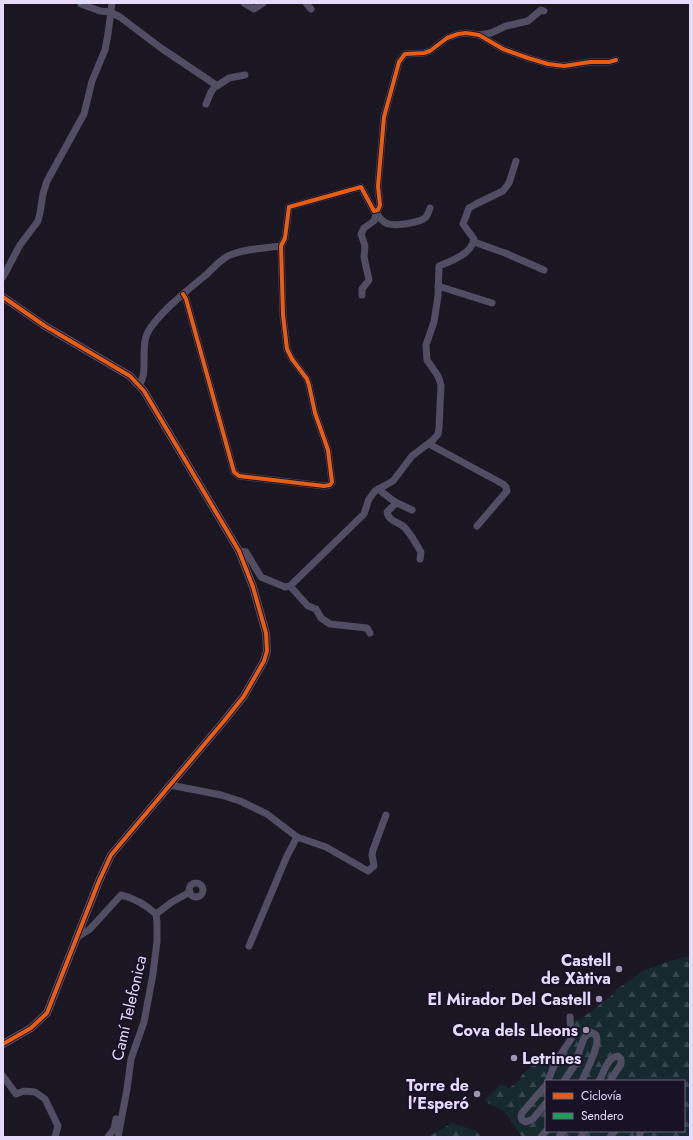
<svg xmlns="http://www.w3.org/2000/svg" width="693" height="1140" font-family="Jost,sans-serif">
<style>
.forest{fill:url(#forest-firs);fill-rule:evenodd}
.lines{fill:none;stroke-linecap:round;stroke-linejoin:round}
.minor{stroke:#514d62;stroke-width:7}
.major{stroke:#5b4e66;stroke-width:8}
.quiet{stroke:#1a9f57;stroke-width:3;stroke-dasharray:6 3;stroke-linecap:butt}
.cycleway-casing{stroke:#191227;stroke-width:6}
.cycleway{stroke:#e95d12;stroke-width:4}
.poi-dot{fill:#9e96b0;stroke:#191227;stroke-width:1.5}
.labels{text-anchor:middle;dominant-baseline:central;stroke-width:4;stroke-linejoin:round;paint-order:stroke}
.poi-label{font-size:16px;font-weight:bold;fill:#e5dafc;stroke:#191227;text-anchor:end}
.street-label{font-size:16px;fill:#e5dafc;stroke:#191227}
</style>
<defs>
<pattern id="forest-firs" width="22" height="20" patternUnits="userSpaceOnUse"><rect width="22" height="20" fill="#16292e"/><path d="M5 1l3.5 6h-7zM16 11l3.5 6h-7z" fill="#38474d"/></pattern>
</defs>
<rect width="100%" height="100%" fill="#1a1722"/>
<g class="forest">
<path d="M685 957H690V1137H522L504 1111 486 1102V1099L499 1086 503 1085 509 1088 520 1080V1077L534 1064 543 1052 558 1062 575 1020 581 1019 598 1006 612 995 618 988 627 983 642 971 661 964ZM546 1081H684V1131H546Z"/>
<path d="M452 1123 476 1131 481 1137H428Z"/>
</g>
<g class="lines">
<g class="minor">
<path d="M244 3 254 9 263 3"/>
<path d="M306 3 311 9"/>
<path d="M81 4 100 11 110 12 120 17 161 48 216 85 211 92 206 104"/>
<path d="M479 35 491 33 506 26 528 21 541 10 544 11"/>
<path d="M216 85 217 86 229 78 245 75"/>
<path d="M377 214C379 217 382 221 386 223 393 227 420 223 426 217 428 214 429 211 430 208"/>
<path d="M474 242 505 253 544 270"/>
<path d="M3 277 20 245 38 221 40 213 43 194 47 181 84 114 92 81 105 50 108 34 112 3"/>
<path d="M438 286 492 303"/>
<path d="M183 294 186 299 234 472 239 476 324 486 330 485 332 482 328 450 315 413 309 385 307 379 292 359 287 349 283 315 281 246 285 238 289 207 361 187 374 211 378 210 380 205 378 186 384 117 399 62 405 54 424 53 430 51 447 38 458 34 466 33 479 35 503 49 528 58 548 64 564 66 590 62H609L616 60"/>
<path d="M362 295V289L369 280 364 257 365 246 361 234 364 228 374 221 377 211"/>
<path d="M139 385C149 372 140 349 147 334 156 315 190 288 207 274 213 268 220 260 228 256 241 249 266 248 281 246"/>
<path d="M429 444 503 484 506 487 507 491 477 526"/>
<path d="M378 489 395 502 412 510"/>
<path d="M395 502 394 505 387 512C388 520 397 522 403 526 410 532 416 544 421 552L420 559"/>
<path d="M239 551 246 552 261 577 285 587 290 586 364 514 369 499 375 491 393 481 412 456 433 440 438 434 439 428 441 385 438 376 427 360 426 345 434 322 438 296 439 266C451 261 472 254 474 239L463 224 469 208 476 204 503 191 509 183 516 161"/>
<path d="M290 586 308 606 316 609 321 618 330 624 367 628 370 633"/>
<path d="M170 785 221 795 240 801 267 814 297 837 326 847 368 871 374 866 372 855 373 850 386 815"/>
<circle cx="196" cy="890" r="7"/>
<path d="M156 914 172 902 190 892"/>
<path d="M76 938 90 929 121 895C134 898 146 905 156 914L157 922V941L153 974 144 1022 131 1059 127 1089 118 1137"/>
<path d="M249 946 287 856 297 837"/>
<path d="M3 1076 16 1094 24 1091 35 1092 45 1099 58 1126 55 1137"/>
<path d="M548 1081 555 1063 571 1039 570 1017"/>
<path d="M564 1081 574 1066 584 1038 590 1032 596 1035C601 1045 586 1071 582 1081"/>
<path d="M599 1081C604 1073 607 1057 618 1056L621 1059V1064L610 1081"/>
<path d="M546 1085 522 1113 521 1117 522 1120 526 1122 533 1119 546 1103"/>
<path d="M108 1137 114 1129 116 1119"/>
<path d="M541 1137 546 1131"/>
<path d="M559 1137 563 1131"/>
<path d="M581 1137 584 1131"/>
<path d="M610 1137 615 1131"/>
<path d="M639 1137 641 1131"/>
</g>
<path class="major" d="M3 297 45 326 130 376 144 391 239 551 253 587 266 633 267 651 264 661 244 696 224 721 111 855 99 881 47 1013 31 1028 3 1044"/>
<path class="quiet" d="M79 3 81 4"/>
<defs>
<g id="cycleway">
<path d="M183 294 186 299 234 472 239 476 324 486 330 485 332 482 328 450 315 413 309 385 307 379 292 359 287 349 283 315 281 246 285 238 289 207 361 187 374 211 378 210 380 205 378 186 384 117 399 62 405 54 424 53 430 51 447 38 458 34 466 33 479 35 503 49 528 58 548 64 564 66 590 62H609L616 60"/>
<path d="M3 297 45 326 130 376 144 391 239 551 253 587 266 633 267 651 264 661 244 696 224 721 111 855 99 881 47 1013 31 1028 3 1044"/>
</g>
</defs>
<use href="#cycleway" class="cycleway-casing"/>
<use href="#cycleway" class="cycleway"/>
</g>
<g class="poi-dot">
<circle cx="619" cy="969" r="4"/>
<circle cx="599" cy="999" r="4"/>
<circle cx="586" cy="1030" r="4"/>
<circle cx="514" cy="1058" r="4"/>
<circle cx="477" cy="1094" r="4"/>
</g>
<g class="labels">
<g class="poi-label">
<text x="611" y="960">Castell<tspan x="611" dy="18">de Xàtiva</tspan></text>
<text x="591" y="999">El Mirador Del Castell</text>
<text x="578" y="1030">Cova dels Lleons</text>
<text x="522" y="1058" text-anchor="start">Letrines</text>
<text x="469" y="1085">Torre de<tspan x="469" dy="18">l'Esperó</tspan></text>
</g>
<g class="street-label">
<text transform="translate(129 1008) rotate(-77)">Camí Telefonica</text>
</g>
</g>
<rect width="693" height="1140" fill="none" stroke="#e5dafc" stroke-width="8"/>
<rect x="545" y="1080" width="140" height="52" fill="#191227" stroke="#6b627c"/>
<rect x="553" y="1093" width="20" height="6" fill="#e95d12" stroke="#6b627c"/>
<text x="581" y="1100" font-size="12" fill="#e5dafc">Ciclovía</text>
<rect x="553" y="1113" width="20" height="6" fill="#1a9f57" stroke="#6b627c"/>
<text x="581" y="1120" font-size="12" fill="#e5dafc">Sendero</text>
</svg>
